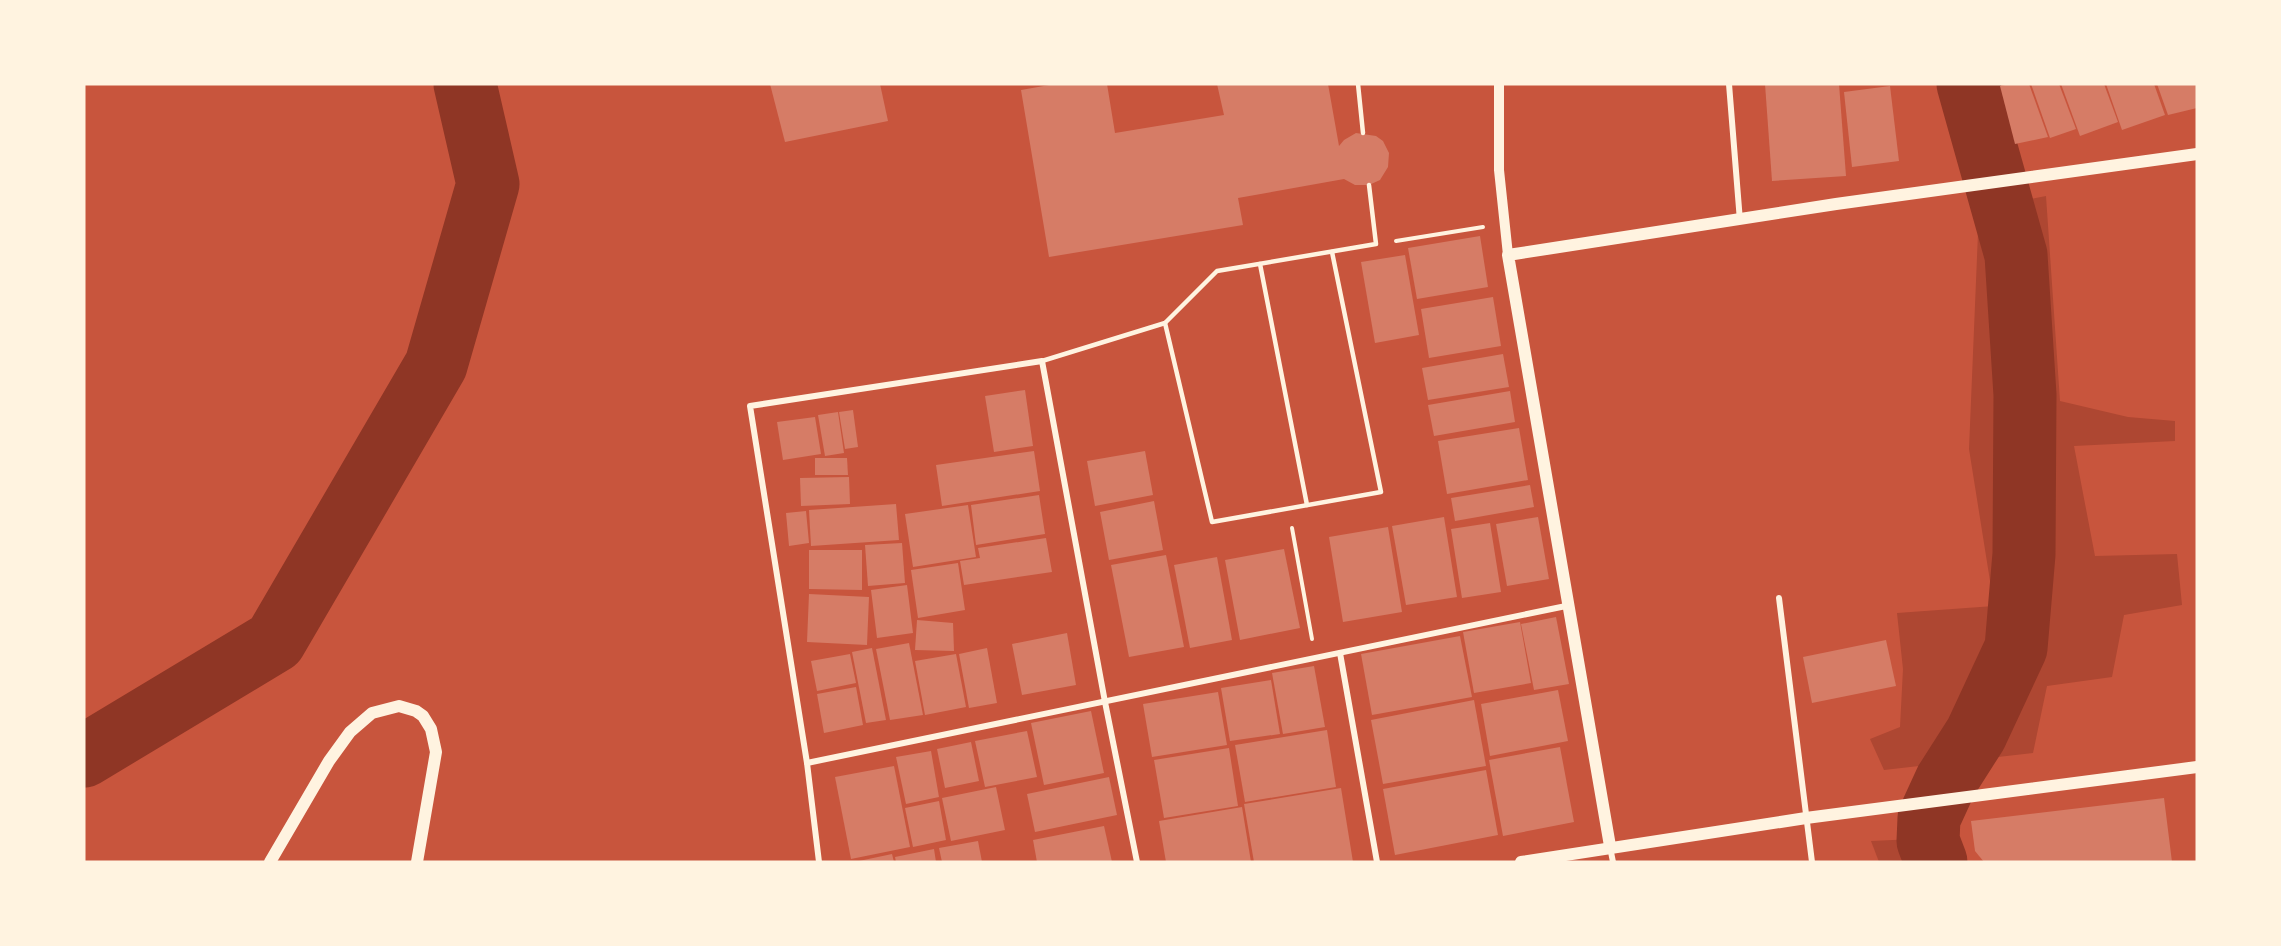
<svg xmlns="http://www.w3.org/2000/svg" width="2281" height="946" font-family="'Work Sans',sans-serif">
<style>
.green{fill:#ae4732}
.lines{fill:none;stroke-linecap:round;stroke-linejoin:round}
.river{stroke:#8f3625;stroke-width:63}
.building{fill:#d67c66}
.path{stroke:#fff3e0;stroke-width:4}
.service{stroke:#fff3e0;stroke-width:4.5}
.minor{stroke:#fff3e0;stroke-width:6}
.tertiary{stroke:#fff3e0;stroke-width:10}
.secondary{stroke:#fff3e0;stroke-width:12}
</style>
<rect width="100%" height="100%" fill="#c8553d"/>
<g class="green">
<path d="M2046 196 2060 401 2128 417 2175 421V441L2074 446 2095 556 2177 554 2182 605 2124 615 2112 677 2047 686 2033 753 1884 770 1870 739 1900 727 1903 669 1897 613 1994 606 1969 449 1979 209Z"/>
<path d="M1936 838 1953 862H1879L1871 841Z"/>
</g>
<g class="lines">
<g class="river">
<path d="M84 756 275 641 436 365 488 184 465 84"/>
<path d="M1936 862 1928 841 1929 818 1946 781 1976 734 2016 648 2024 554 2025 395 2016 255 1968 84"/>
</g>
</g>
<g class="building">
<path d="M770 84H880L888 121 785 142Z"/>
<path d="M1055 84H1107L1115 133 1224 115 1217 84H1328L1339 146 1344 140 1356 133 1376 136 1383 141 1389 153 1388 167 1380 180 1369 185H1355L1344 179 1238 198 1243 225 1049 257 1021 90Z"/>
<path d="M1765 84H1839L1846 176 1772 181Z"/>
<path d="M2010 84H2029L2048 137 2015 144 2000 86Z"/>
<path d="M2031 84H2059L2076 129 2050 138Z"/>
<path d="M2061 84H2104L2118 122 2080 136Z"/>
<path d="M2106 84H2154L2165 115 2122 130Z"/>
<path d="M2157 84H2197V108L2168 115Z"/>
<path d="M1890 86 1899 161 1852 167 1844 92Z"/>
<path d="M1480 236 1488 287 1417 299 1408 248Z"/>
<path d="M1405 255 1419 335 1375 343 1361 262Z"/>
<path d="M1493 297 1501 346 1429 358 1421 309Z"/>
<path d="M1503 354 1509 387 1428 400 1422 368Z"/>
<path d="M1025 390 1033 446 994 452 985 396Z"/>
<path d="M1510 391 1515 422 1434 436 1428 405Z"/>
<path d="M853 410 858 447 845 449 839 412Z"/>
<path d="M838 412 844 453 825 456 818 415Z"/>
<path d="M815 417 821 454 783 460 777 422Z"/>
<path d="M1519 428 1528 480 1447 494 1438 441Z"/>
<path d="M1034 451 1040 491 942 506 936 465Z"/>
<path d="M1145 451 1153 495 1095 506 1087 461Z"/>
<path d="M815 458H847L848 475H815Z"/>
<path d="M849 477 850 504 801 506 800 478Z"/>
<path d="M1530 485 1534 507 1455 521 1451 498Z"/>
<path d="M1039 495 1045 534 976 545 971 505Z"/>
<path d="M1154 501 1163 550 1109 560 1100 512Z"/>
<path d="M896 504 899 540 811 546 809 510Z"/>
<path d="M968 505 976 557 913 567 905 514Z"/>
<path d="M806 511 809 543 789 546 786 513Z"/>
<path d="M1444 517 1457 597 1406 605 1392 526Z"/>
<path d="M1538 517 1549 579 1507 586 1496 524Z"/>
<path d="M1490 523 1501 592 1462 598 1451 529Z"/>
<path d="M1388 527 1402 612 1343 622 1329 537Z"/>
<path d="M1046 538 1052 572 964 585 960 561 980 558 978 548Z"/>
<path d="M902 543 905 583 868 586 865 545Z"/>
<path d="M1284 549 1300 628 1240 640 1225 560Z"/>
<path d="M809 550H862V590L809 589Z"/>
<path d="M1166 555 1184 647 1129 657 1111 565Z"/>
<path d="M1217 557 1232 640 1190 648 1174 565Z"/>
<path d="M958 563 965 610 918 618 911 570Z"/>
<path d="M907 585 913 633 877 638 871 590Z"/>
<path d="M809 594 869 597 867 645 807 642Z"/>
<path d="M1556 617 1569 684 1534 690 1521 624Z"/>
<path d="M917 620 953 623 954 651 915 650Z"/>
<path d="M1520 622 1531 683 1474 693 1463 632Z"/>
<path d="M1067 633 1076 685 1022 695 1012 644Z"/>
<path d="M1460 636 1472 697 1372 715 1361 654Z"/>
<path d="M1886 640 1896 686 1812 703 1803 657Z"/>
<path d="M909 643 923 715 890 720 876 649Z"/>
<path d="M872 648 886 720 866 723 852 652Z"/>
<path d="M987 648 997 703 969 708 959 654Z"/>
<path d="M850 654 856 683 817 691 811 661Z"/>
<path d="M956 654 966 707 925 715 915 661Z"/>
<path d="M1314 666 1325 727 1283 734 1272 673Z"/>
<path d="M1271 680 1280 734 1230 741 1221 688Z"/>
<path d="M856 687 863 725 824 733 817 694Z"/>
<path d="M1558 690 1568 741 1490 756 1481 704Z"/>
<path d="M1218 692 1227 745 1152 757 1143 704Z"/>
<path d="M1474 700 1486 766 1383 784 1371 720Z"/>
<path d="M1091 711 1104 773 1044 785 1031 723Z"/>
<path d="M1327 730 1336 787 1245 802 1235 745Z"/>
<path d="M1027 731 1037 777 985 787 975 741Z"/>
<path d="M971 742 979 781 945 788 937 749Z"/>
<path d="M1560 747 1574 822 1503 836 1489 760Z"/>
<path d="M1229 748 1238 806 1164 818 1154 760Z"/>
<path d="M931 751 939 797 906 804 896 757Z"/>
<path d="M894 766 910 847 851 859 835 777Z"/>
<path d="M1486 770 1498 835 1395 855 1383 789Z"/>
<path d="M1109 777 1117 815 1035 832 1027 794Z"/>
<path d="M996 787 1005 830 951 841 942 798Z"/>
<path d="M1341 788 1353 862H1254L1244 804Z"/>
<path d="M2164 798 2172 862H1984L1975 851 1971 821Z"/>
<path d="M939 801 946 840 913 847 905 808Z"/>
<path d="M1242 807 1251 862H1166L1159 821Z"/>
<path d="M1104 826 1112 862H1037L1033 840Z"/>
<path d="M978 841 982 862H942L939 848Z"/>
<path d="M934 849 936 862H896L895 857Z"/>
<path d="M892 854 894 862H859V861Z"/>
</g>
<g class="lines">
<g class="path">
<path d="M1396 241 1483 227"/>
<path d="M1292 528 1312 639"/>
</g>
<g class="service">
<path d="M1358 84 1363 133"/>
<path d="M1260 264 1307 505"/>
<path d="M1165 323 1212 522 1381 492 1332 252"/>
<path d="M1042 361 1165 323 1217 271 1376 244 1369 185"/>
</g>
<g class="minor">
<path d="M1729 84 1740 221"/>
<path d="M1779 598 1812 862"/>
<path d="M1340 653 1377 862"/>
<path d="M807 763 1566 606"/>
<path d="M1610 847 1613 862"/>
<path d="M819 862 807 763 750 406 1042 361 1105 702 1137 862"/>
</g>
<path class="tertiary" d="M1499 84V170L1508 255"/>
<g class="secondary">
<path d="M1610 846 1508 255 1836 204 2197 154"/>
<path d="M270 862 329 761 350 732 372 713 399 706 416 711 423 716 431 729 436 752 417 862"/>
<path d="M1521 862 1806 818 2197 767"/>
</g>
</g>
<rect width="2281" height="946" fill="none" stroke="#fff3e0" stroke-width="171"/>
</svg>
